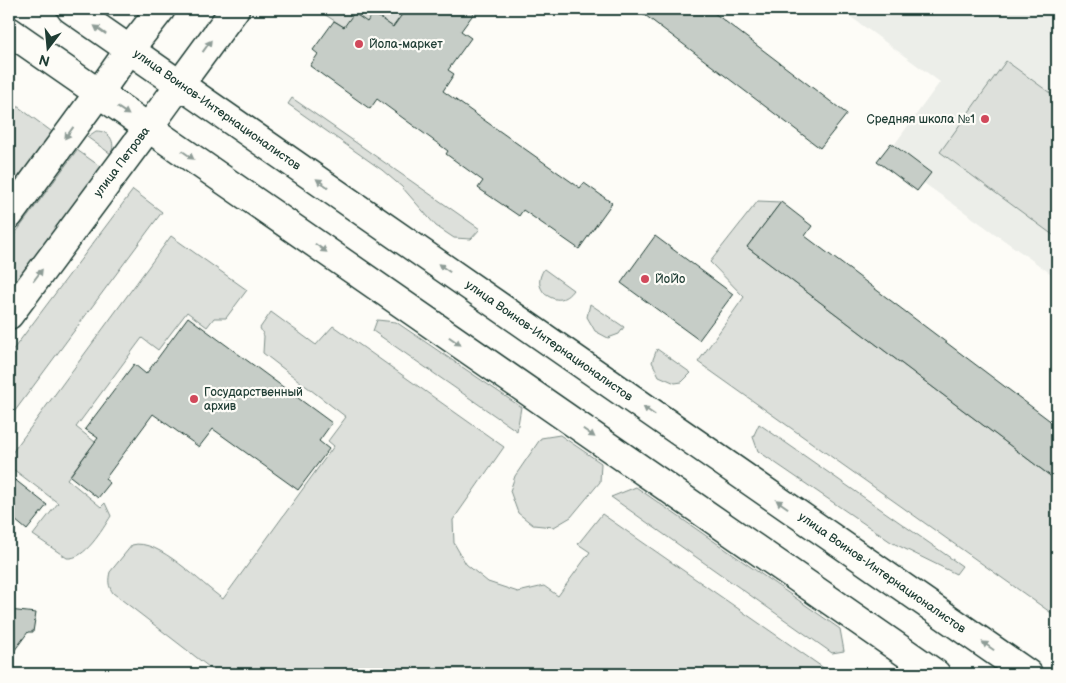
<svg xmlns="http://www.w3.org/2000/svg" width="1066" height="683" font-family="'Balsamiq Sans',sans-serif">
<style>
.built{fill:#eceee9}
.green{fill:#dde0db;stroke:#7e8e88}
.building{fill:#c6cdc7;stroke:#1f3d34}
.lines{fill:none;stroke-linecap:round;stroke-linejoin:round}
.secondary-casing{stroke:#1f3d34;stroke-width:31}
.primary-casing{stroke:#1f3d34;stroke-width:31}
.secondary{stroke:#fdfcf7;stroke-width:28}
.primary{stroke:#fdfcf7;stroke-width:28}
.oneway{fill:#8e9c96}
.poi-dot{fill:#d1495b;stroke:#fdfcf7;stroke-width:2}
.labels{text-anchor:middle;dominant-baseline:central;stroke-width:4.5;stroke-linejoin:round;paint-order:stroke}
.poi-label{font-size:12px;fill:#1f3d34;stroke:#fdfcf7;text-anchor:start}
.street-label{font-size:12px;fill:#1f3d34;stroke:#fdfcf7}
</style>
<rect width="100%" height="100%" fill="#fdfcf7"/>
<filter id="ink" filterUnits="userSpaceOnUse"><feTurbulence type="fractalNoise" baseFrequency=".02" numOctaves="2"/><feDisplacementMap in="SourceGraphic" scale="10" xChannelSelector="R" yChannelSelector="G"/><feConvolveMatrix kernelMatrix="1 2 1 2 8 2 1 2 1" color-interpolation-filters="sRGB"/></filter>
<g filter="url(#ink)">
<path class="built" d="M840 9H1057V278L886 156 940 82Z"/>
<g class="green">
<path d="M328 9H407L393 27 374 13 367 22 344 27 324 14Z"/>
<path d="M1006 61 1057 98V238L940 152Z"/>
<path d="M292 98 480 229 471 239 454 238 436 226 402 187 382 170 288 104Z"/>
<path d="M13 103 55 134 9 196V108Z"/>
<path d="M96 131C110 131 116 142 111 154L87 137Z"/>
<path d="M77 150 101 167 9 291V242Z"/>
<path d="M133 190 162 212 9 419V355Z"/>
<path d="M758 201 781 202 747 247 1057 481V617L698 362 744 297 710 262Z"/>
<path d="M171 236 247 290 226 318H214L207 327 187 312 158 350 142 338 76 427 95 442 67 479 101 507 105 503 111 516C102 530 85 560 67 558L33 535 58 503 9 466V457Z"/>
<path d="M544 269 573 290C565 301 556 302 545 294 538 286 538 279 544 269Z"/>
<path d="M590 304 624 327 619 334 608 338 595 331 587 317Z"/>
<path d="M271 312 316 345 333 326 504 447 453 520 454 543 466 564 488 582 518 592 544 586 558 596 590 552 578 544 602 514 825 669 821 674H218L113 593C108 586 108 580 110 572L132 545C158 537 202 585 223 599L334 446 328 441 346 417 263 353 264 336 260 328Z"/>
<path d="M377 320 396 322 521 407 517 431 373 331Z"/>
<path d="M657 349 691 373 682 382 675 383 659 376 652 362Z"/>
<path d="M759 424 962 566 956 574 891 542 758 451 753 437Z"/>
<path d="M560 435 601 463 600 482 571 517 554 527 533 525 518 513 510 491 515 476 541 438Z"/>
<path d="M636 487 840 629 844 651 832 653 611 497Z"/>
</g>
<g class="building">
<path d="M406 9H477L461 31 471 38 448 70 454 74 443 91 580 188 584 183 612 203 579 249 523 210 519 216 478 188 483 181 446 154 448 151 377 99 370 109 310 66 318 54 313 50 334 21 344 27 354 13 367 22 373 13 393 27Z"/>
<path d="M637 9H709L847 114 820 148Z"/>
<path d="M891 143 931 173 917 191 877 161Z"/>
<path d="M781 202 812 226 805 236 1057 426V481L747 247Z"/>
<path d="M655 236 733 294 699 340 621 283Z"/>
<path d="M188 317 332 423 319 441 329 449 298 490 213 429 199 447 153 414 105 479 110 483 98 498 70 476 98 438 85 429 134 364 146 374Z"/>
<path d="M9 475 47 505 27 530 9 515Z"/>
<path d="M9 610 36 613 33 632H28L9 658Z"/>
</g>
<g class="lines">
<defs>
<g id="secondary">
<path d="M129 50 161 9"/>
<path d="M180 84 235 9"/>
<path d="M9 215 98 94"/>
<path d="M9 315 148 128"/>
</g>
<g id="primary">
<path d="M71 9 1028 674"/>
<path d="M9 31 936 674"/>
<path d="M98 94 129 50"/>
<path d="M148 128 180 84"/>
</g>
</defs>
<use href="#secondary" class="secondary-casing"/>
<use href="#primary" class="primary-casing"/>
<use href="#secondary" class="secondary"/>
<use href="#primary" class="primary"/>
</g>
<defs><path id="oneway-solid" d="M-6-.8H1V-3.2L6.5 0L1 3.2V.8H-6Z" transform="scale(1.25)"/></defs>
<g class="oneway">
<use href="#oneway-solid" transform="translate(100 30) rotate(-145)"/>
<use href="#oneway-solid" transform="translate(207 46) rotate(-54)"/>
<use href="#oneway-solid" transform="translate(123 111) rotate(34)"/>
<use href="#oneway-solid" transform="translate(69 133) rotate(126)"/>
<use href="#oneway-solid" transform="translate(188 155) rotate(35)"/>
<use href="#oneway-solid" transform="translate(322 183) rotate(-145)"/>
<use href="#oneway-solid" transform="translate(321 248) rotate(35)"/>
<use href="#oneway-solid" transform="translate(444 268) rotate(-145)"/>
<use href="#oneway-solid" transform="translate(38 275) rotate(-53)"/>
<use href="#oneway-solid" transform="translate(455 341) rotate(35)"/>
<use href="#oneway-solid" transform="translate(649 411) rotate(-145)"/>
<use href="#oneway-solid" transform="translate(589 433) rotate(35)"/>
<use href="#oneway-solid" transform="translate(782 504) rotate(-145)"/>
<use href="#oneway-solid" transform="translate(988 646) rotate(-145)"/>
</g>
</g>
<g class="poi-dot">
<circle cx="359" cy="44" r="5"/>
<circle cx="985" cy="119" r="5"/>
<circle cx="645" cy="279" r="5"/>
<circle cx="194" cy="399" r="5"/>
</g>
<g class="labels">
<g class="poi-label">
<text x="369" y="44">Йола-маркет</text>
<text x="975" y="119" text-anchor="end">Средняя школа №1</text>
<text x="655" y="279">ЙоЙо</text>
<text x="204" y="392">Государственный<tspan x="204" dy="14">архив</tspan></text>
</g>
<g class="street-label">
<text transform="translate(217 110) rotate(35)">улица Воинов-Интернационалистов</text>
<text transform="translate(122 162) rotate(-53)">улица Петрова</text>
<text transform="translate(549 341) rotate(35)">улица Воинов-Интернационалистов</text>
<text transform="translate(882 573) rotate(35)">улица Воинов-Интернационалистов</text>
</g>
</g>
<rect width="1066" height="683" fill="none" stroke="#fdfcf7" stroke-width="30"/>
<rect x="15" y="15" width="1036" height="653" fill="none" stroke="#1f3d34" stroke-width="2" filter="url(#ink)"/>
<g transform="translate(48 48) rotate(196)" stroke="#fdfcf7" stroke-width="4" paint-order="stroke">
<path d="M0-4L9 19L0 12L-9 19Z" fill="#1f3d34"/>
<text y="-8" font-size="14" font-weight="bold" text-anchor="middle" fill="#1f3d34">N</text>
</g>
</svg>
